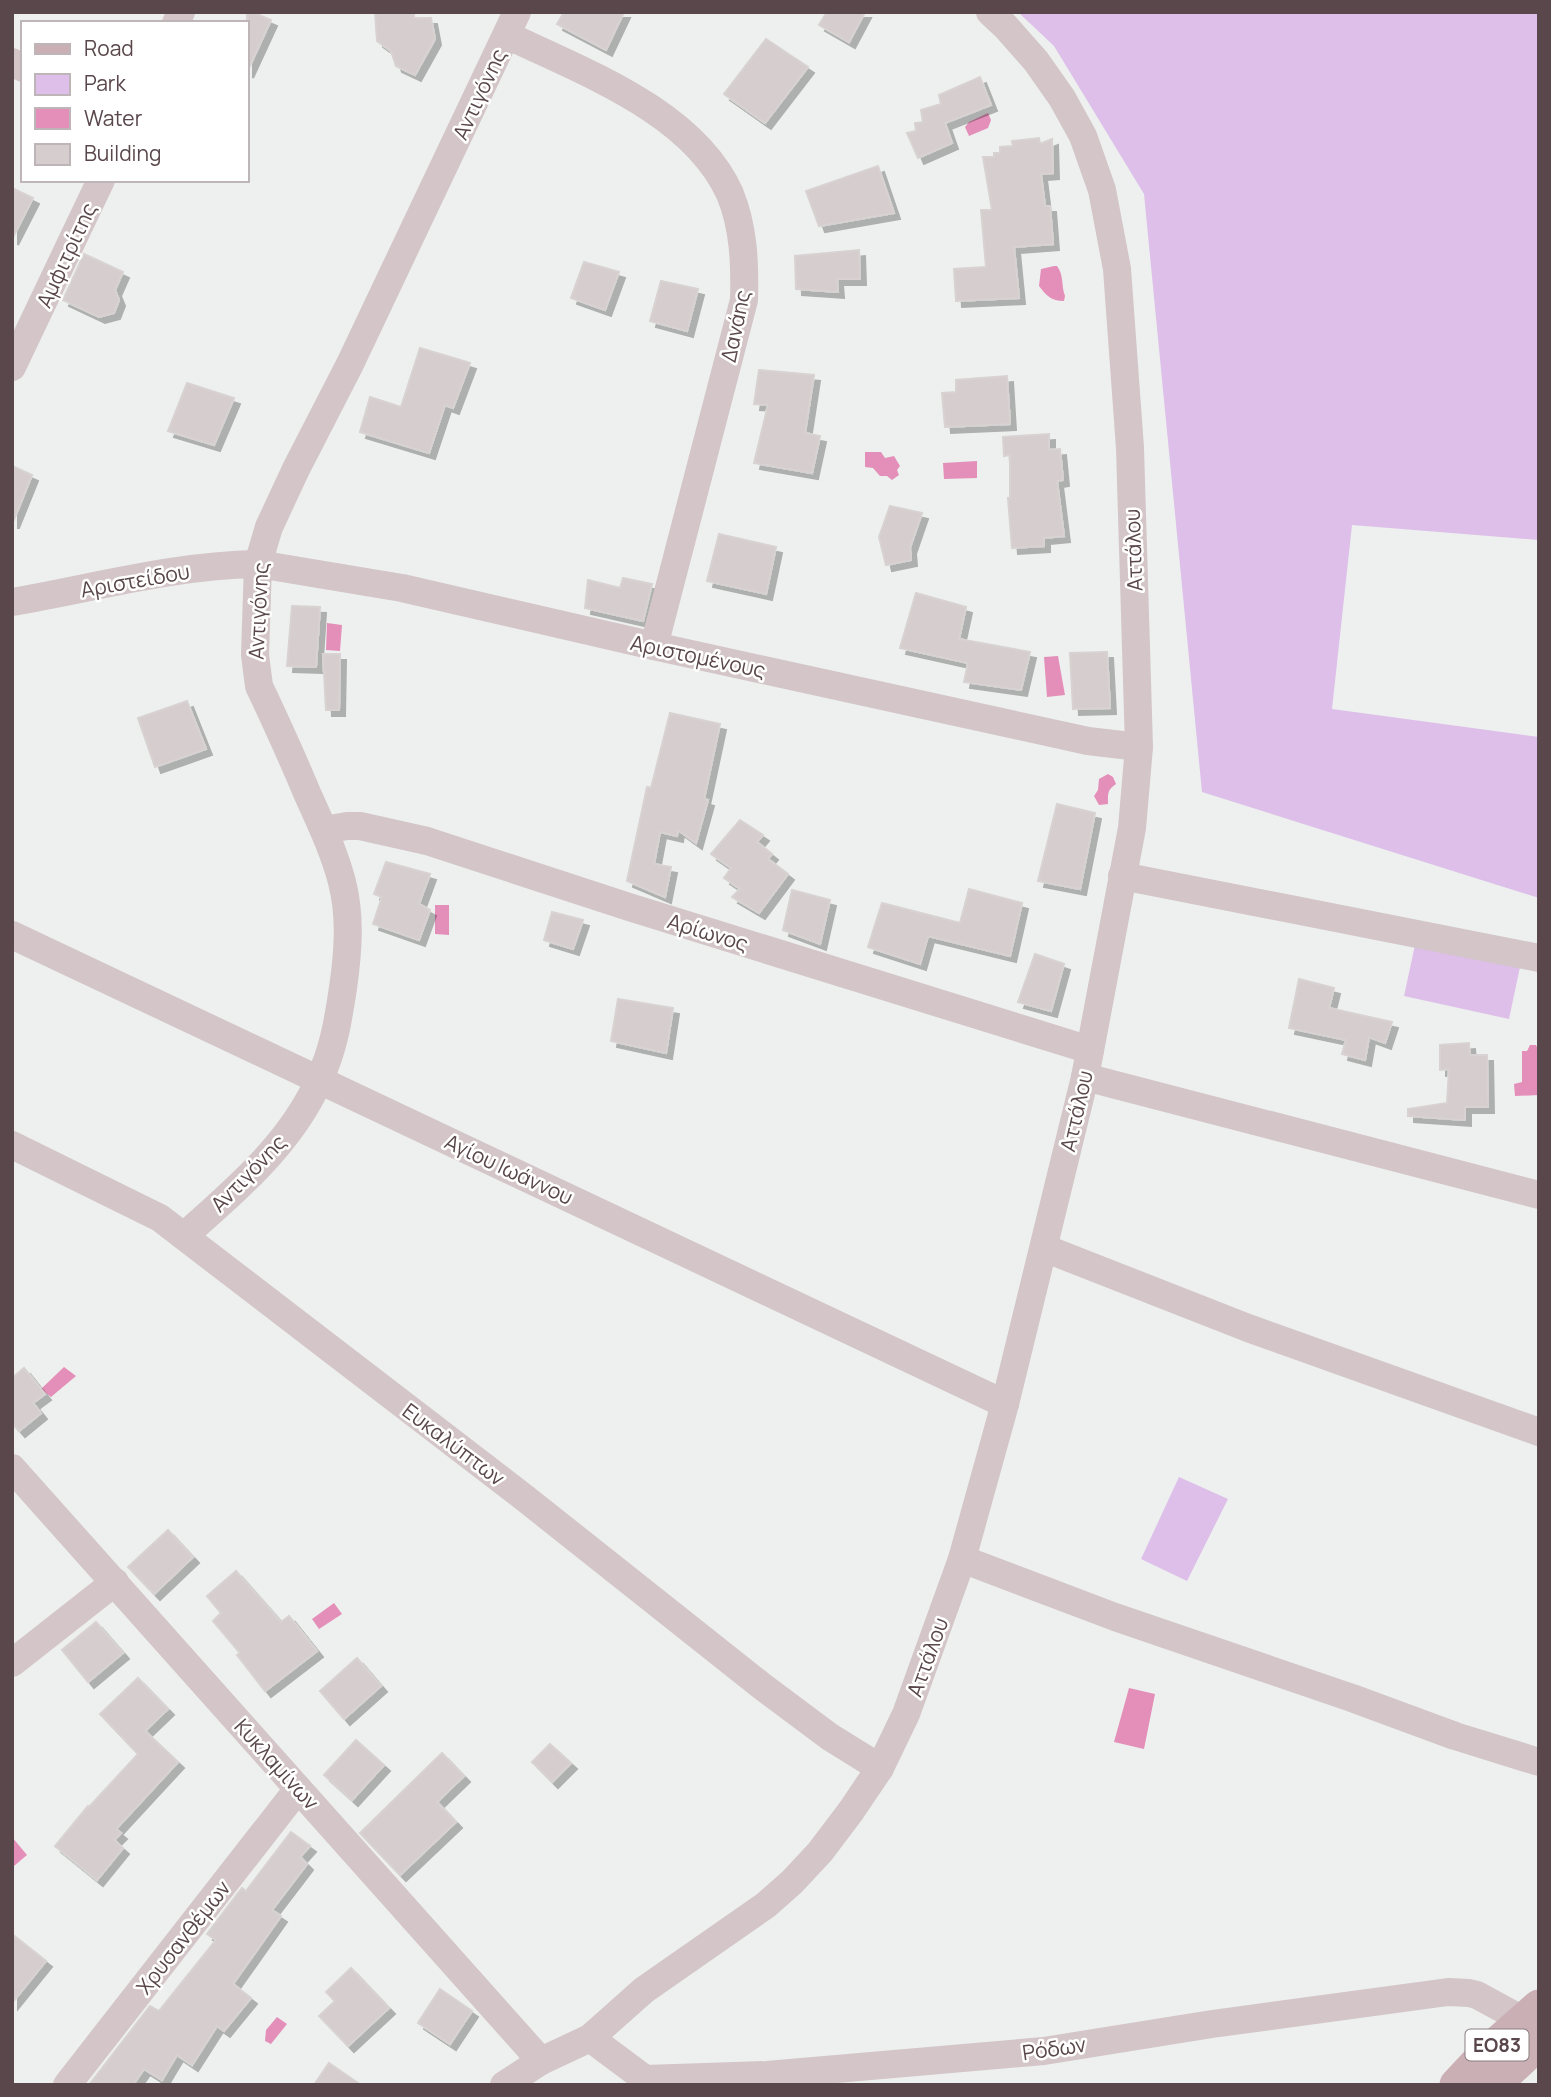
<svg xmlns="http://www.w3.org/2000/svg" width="1551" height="2097" font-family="Manrope,sans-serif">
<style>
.green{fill:#ddbfea}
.water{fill:#e48fb9}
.building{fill:#d5cdce;stroke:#d8d2d2;stroke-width:2;filter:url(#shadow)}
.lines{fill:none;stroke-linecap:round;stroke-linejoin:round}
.minor{stroke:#d3c5c8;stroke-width:28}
.major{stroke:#caafb5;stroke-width:35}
.labels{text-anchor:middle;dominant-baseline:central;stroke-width:5;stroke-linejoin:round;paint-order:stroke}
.shield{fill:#fff;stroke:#8b7e81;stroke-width:2}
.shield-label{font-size:19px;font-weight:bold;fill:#59474b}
.street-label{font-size:21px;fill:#59474b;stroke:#fff}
</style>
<defs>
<filter id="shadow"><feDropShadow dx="6" dy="6" stdDeviation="0" flood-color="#0004"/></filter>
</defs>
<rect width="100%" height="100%" fill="#edf0ee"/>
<g class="green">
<path d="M1018 12H1539V540L1352 525 1332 709 1539 737V898L1202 792 1144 194 1054 46Z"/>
<path d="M1415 945 1520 967 1509 1019 1404 996Z"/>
<path d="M1179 1477 1228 1499 1187 1581 1141 1559Z"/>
</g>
<g class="water">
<path d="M988 113 991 120 988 128 969 136 965 127 969 122Z"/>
<path d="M1054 266H1057C1064 275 1061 285 1065 296L1064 301C1051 301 1046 295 1039 286L1041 269Z"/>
<path d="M865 452H881L885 458 894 456 900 466 897 470 899 475 892 480 887 476H880L873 468 865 467Z"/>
<path d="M977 461V478L944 479 943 463Z"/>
<path d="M327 623 342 625 340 651 326 650Z"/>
<path d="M1058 656 1065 695 1047 697 1044 657Z"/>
<path d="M1108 774 1113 777 1116 784C1107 790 1108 794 1108 804L1099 805 1094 796 1098 790 1099 779Z"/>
<path d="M435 905H449V935L435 934Z"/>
<path d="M1530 1045H1536L1539 1052V1095L1515 1096 1514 1084 1522 1082V1051H1527Z"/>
<path d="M64 1367 76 1376 51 1397 41 1389Z"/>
<path d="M334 1603 342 1614 319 1629 312 1619Z"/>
<path d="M1129 1688 1155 1694 1144 1749 1114 1742Z"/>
<path d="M12 1837 27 1855 14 1866 12 1864Z"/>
<path d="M277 2017 287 2024 271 2044 265 2041 266 2030Z"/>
</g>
<g class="building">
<path d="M247 12H252L271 20 247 72Z"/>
<path d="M375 12H414V18H431L435 39 415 75 396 66 391 51 377 41Z"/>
<path d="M564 12H624L606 50 557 24Z"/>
<path d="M827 12H865L849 42 819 25Z"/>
<path d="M766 39 808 67 765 123 724 94Z"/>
<path d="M980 77 991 105 945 123 952 143 918 158 907 133 916 131 915 123 923 122 921 110 941 104 939 95Z"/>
<path d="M1039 138 1040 144 1052 139 1053 173 1041 174 1045 206H1050L1053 244 1014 247 1019 298 956 301 954 269 986 267 981 210H992L983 157H994V153H1000V147L1013 146 1012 141Z"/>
<path d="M878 166 894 213 819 226 806 191Z"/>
<path d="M12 188 33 198 12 239Z"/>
<path d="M859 250 860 279H837L838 292 796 289 795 256Z"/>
<path d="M84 254 123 272 115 290 119 300 114 313 99 317 63 300Z"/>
<path d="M584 262 619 272 605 310 571 298Z"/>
<path d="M661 281 698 289 687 331 650 321Z"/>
<path d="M420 348 470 363 453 408 445 405 429 453 360 432 370 397 401 407Z"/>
<path d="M759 370 814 375 805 433 820 436 812 473 754 463 768 405 754 404Z"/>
<path d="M1007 376 1010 424 945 427 942 393 956 392V380Z"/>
<path d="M187 383 234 398 214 445 168 431Z"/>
<path d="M1049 434V450L1060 449 1063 480 1057 481 1064 536 1044 538V546L1012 548 1008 498H1010V455L1004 456 1003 437Z"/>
<path d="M12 466 32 475 13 522H12Z"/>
<path d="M890 506 922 513 910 548 911 560 886 565 879 537Z"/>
<path d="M719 534 776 547 766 594 707 581Z"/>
<path d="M623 578 652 584 643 621 585 608 588 580 620 588Z"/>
<path d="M916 593 966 607 959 639 1030 652 1021 690 964 682 968 663 900 648Z"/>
<path d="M292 606 320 607 316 667 287 666Z"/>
<path d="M1107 652 1110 708 1073 709 1070 653Z"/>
<path d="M323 654H340L339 710H326Z"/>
<path d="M187 701 206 749 155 767 138 718Z"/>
<path d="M670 713 720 724 704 799 708 800 696 843 678 830 677 836 660 832 654 864 671 867 665 897 627 881 647 787 651 788Z"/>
<path d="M1057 804 1095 813 1080 889 1038 881Z"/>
<path d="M740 820 763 835 757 842 772 854 768 859 788 874 759 913 732 897 740 889 724 878 731 868 711 854Z"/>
<path d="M386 862 430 874 419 904 430 910 419 940 373 924 382 897 374 894Z"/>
<path d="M969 889 1022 903 1010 956 928 936 920 964 868 947 882 903 960 923Z"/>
<path d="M792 890 830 900 820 944 783 930Z"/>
<path d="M552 912 583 920 573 949 544 940Z"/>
<path d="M1035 954 1064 964 1051 1011 1018 1002Z"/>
<path d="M1299 979 1334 988 1329 1008 1392 1022 1385 1043 1369 1037 1365 1060 1342 1054 1346 1040 1289 1028Z"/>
<path d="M618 999 673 1008 666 1053 611 1041Z"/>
<path d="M1469 1043 1470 1055H1487L1488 1107H1465V1120L1408 1116V1109L1447 1103 1449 1069 1440 1070V1045Z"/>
<path d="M24 1368 45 1394 33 1403 41 1413 19 1431 12 1423V1378Z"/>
<path d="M168 1530 193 1557 154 1594 128 1567Z"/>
<path d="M236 1571 281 1622 289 1616 317 1651 265 1691 237 1655 240 1653 213 1621 221 1613 207 1596Z"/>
<path d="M96 1622 123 1653 88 1682 62 1650Z"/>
<path d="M357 1658 381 1686 344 1719 320 1691Z"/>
<path d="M138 1678 168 1709 145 1731 178 1762 116 1829 121 1833 114 1840 123 1848 97 1880 55 1846 88 1806 89 1807 138 1754 100 1714Z"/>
<path d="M356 1740 384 1765 352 1800 324 1775Z"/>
<path d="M550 1744 571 1763 552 1782 532 1762Z"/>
<path d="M442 1753 464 1776 437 1802 456 1822 400 1875 360 1833Z"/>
<path d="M291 1832 310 1846 300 1857 307 1864 272 1910 281 1916 233 1984 251 1998 224 2031 217 2026 192 2065 177 2055 162 2080 144 2069 133 2085H89L150 2006 159 2011 216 1940 207 1934 242 1888 246 1891Z"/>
<path d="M12 1934 46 1961 12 2003Z"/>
<path d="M351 1968 389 2008 348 2046 319 2016 335 2001 326 1992Z"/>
<path d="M440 1989 472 2011 450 2044 418 2023Z"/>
<path d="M329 2063 361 2085H314Z"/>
</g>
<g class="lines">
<g class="minor">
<path d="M176 23 181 12"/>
<path d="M507 35C583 72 693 111 730 194 744 228 745 265 744 300L654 646"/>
<path d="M12 62 23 68"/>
<path d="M12 367 101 180"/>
<path d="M12 602C93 588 176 565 258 564L402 588 654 646 1088 741 1139 747"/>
<path d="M324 830 347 826H360L427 841 629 907 1090 1050"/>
<path d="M1122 876 1539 958"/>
<path d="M12 935 1005 1404"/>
<path d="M1085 1077 1539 1195"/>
<path d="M12 1145 160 1218 526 1499 763 1687 830 1737 880 1768"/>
<path d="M184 1236C240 1186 298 1138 325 1066 335 1041 339 1014 343 988 348 953 351 917 342 882 334 851 320 822 307 793 292 757 276 722 259 686L255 655 258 564 269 527 296 469 350 364 517 12"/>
<path d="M1044 1248 1248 1328 1539 1432"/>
<path d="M12 1468 541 2061"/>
<path d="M962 1559 1115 1617 1352 1698 1455 1736 1539 1762"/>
<path d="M12 1663 115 1582"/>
<path d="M590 2038 645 2079 767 2075 1044 2051 1212 2024 1448 1992 1469 1993 1477 1995 1523 2020"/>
<path d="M67 2085 298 1789"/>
<path d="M504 2085 541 2061 590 2038 644 1990 766 1905 792 1882 820 1852 851 1811 880 1768 906 1714 962 1559 1005 1404 1085 1077 1132 828 1139 747 1130 448 1117 269 1102 190 1083 136 1062 98 1036 61 1006 27 990 12"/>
</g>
<g class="major">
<path d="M1457 2085 1486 2054 1539 2007"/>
<path d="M1493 2085 1539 2042"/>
</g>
</g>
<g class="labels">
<rect class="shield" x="1465.5" y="2029.5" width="63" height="31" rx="5"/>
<g class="shield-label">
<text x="1497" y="2045">ΕΟ83</text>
</g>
<g class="street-label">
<text transform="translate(479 94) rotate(-65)">Αντιγόνης</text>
<text transform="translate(66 255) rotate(-65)">Αμφιτρίτης</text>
<text transform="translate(735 326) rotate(-78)">Δανάης</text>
<text transform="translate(1133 550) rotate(-92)">Αττάλου</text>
<text transform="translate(135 580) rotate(-10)">Αριστείδου</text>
<text transform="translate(258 611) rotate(-87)">Αντιγόνης</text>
<text transform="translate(698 656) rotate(12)">Αριστομένους</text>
<text transform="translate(708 932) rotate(17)">Αρίωνος</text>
<text transform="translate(1076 1111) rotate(-77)">Αττάλου</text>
<text transform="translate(509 1169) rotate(25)">Αγίου Ιωάννου</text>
<text transform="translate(248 1173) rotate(-46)">Αντιγόνης</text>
<text transform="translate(454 1444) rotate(37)">Ευκαλύπτων</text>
<text transform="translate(927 1657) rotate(-70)">Αττάλου</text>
<text transform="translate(277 1764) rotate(48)">Κυκλαμίνων</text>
<text transform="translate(183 1937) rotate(-52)">Χρυσανθέμων</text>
<text transform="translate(1054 2048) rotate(-8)">Ρόδων</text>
</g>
</g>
<rect width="1551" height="2097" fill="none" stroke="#59474b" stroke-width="28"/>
<rect x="21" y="21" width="228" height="161" fill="#ffffff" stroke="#bdb5b7" stroke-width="2"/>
<rect x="35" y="44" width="35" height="10" fill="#caafb5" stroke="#bdb5b7" stroke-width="2"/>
<text x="84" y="56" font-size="21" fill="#59474b">Road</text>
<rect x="35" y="74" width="35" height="21" fill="#ddbfea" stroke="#bdb5b7" stroke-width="2"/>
<text x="84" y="91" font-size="21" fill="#59474b">Park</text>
<rect x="35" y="108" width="35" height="21" fill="#e48fb9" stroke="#bdb5b7" stroke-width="2"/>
<text x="84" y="126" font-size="21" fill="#59474b">Water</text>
<rect x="35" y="144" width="35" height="21" fill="#d5cdce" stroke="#bdb5b7" stroke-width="2"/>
<text x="84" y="161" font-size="21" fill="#59474b">Building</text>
</svg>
